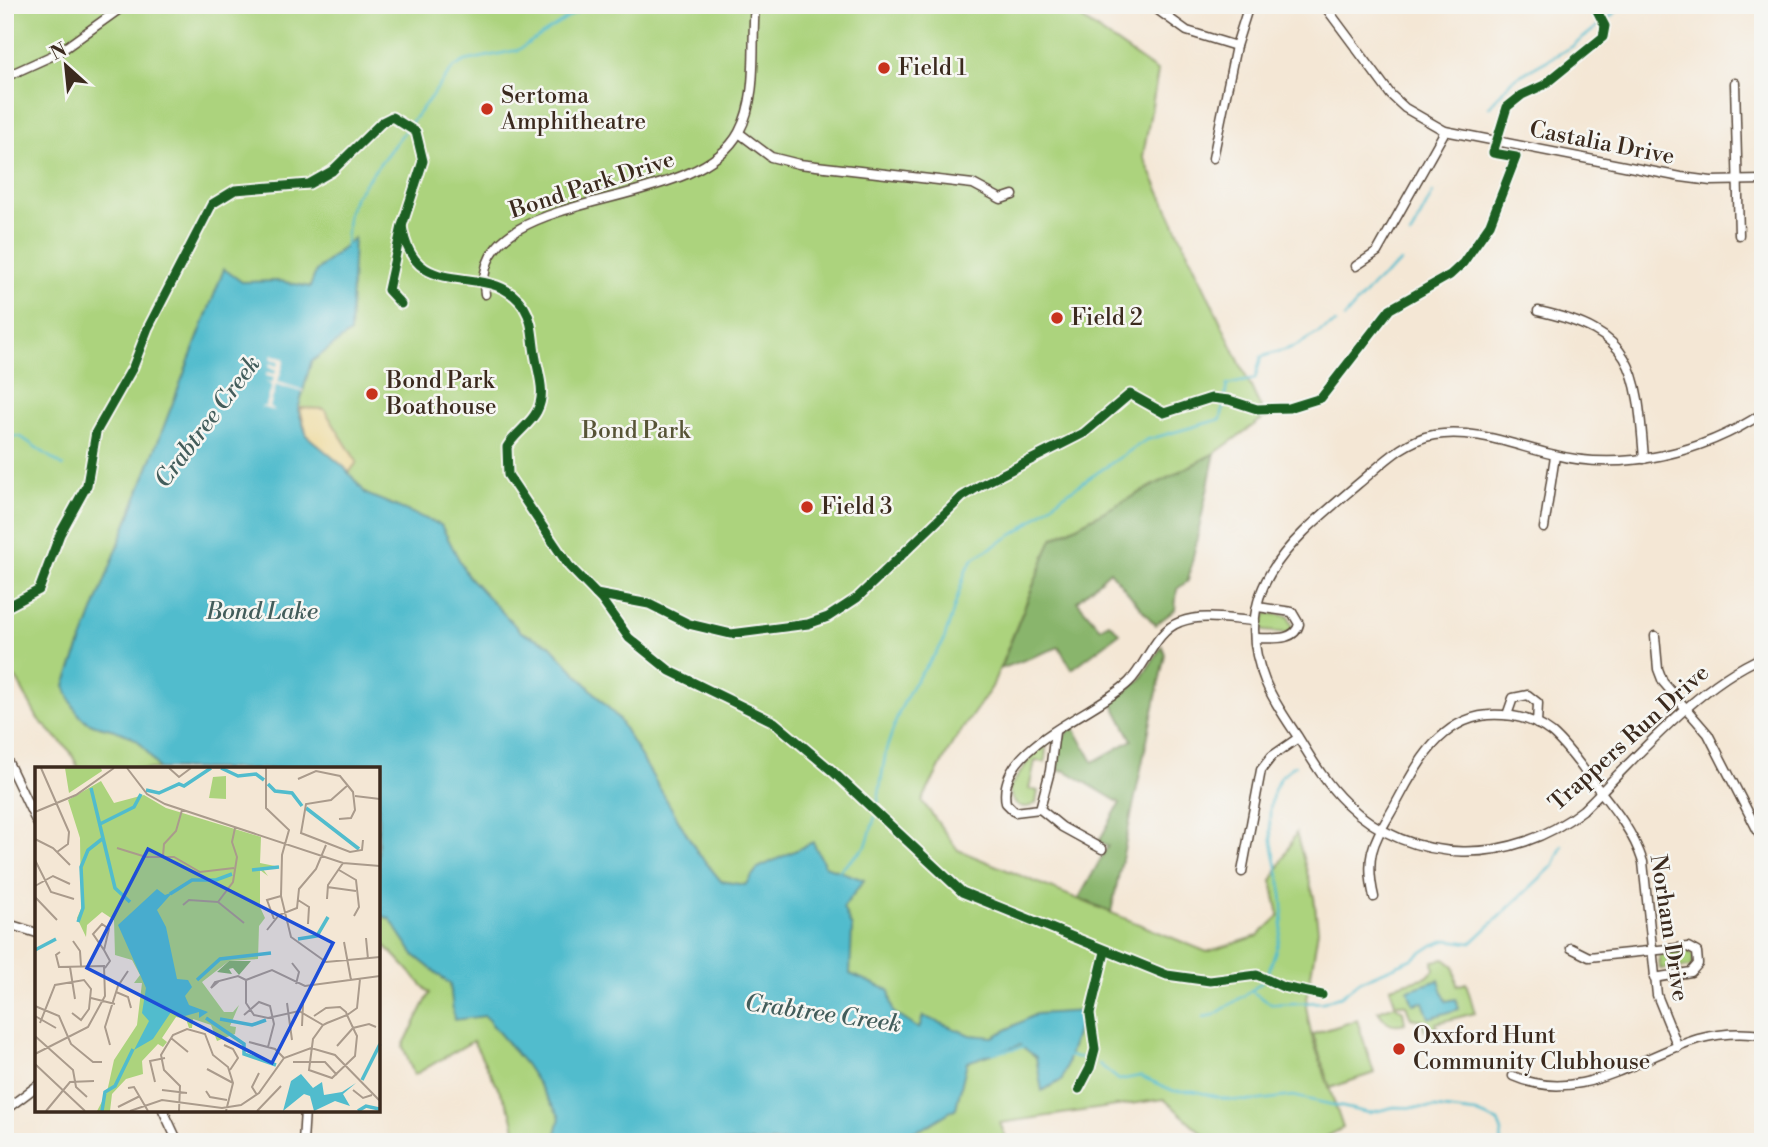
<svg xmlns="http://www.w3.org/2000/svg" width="1768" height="1147" font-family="'Libre Bodoni',serif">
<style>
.green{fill:#acd37d;stroke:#747e4e;stroke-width:2}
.forest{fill:#89b56c;stroke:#627045;stroke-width:2}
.sand{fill:#eeda9e;stroke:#94825e;stroke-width:2}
.water{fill:#51bccd;stroke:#467376;stroke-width:2}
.pier{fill:#f4e7d5}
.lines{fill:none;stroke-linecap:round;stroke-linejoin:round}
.stream{stroke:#51bccd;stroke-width:2.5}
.minor-casing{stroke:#574639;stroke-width:11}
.minor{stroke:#fff;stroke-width:8}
.cycleway-casing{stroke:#f6f6f2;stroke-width:13}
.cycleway{stroke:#1b5e20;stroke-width:9}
.poi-dot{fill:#c8321e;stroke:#f6f6f2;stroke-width:2.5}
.labels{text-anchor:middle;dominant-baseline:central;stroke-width:5;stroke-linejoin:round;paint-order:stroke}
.poi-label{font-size:23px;fill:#3b2a1e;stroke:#f6f6f2;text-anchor:start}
.street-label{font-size:23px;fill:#3b2a1e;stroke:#f6f6f2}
.park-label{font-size:23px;fill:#575436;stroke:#f6f6f2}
.water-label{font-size:24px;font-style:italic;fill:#435d5b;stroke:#f6f6f2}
.inset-river{fill:none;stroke:#51bccd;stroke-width:3.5}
.inset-road{fill:none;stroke:#aa9b8c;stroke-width:2}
.view{fill:#1d4ed8;fill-opacity:0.15;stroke:#1d4ed8;stroke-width:3.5}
.inset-edge{fill:none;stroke:#3b2a1e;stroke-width:3.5}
</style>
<rect width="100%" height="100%" fill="#f6f6f2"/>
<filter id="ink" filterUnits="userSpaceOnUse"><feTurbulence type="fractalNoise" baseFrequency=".0143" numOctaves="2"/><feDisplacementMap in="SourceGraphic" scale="14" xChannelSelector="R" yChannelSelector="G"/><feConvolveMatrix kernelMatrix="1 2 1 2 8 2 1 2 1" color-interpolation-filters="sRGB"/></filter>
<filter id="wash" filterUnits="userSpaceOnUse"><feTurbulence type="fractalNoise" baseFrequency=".00686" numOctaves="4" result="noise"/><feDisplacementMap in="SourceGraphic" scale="28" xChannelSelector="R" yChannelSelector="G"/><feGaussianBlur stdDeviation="1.57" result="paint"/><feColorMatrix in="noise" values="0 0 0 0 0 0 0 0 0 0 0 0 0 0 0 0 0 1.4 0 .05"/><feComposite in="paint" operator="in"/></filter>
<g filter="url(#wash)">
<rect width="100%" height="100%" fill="#f4e7d5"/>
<g class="green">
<path d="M5 5H1070L1074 13 1158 72 1143 156 1265 417 1215 453 1052 539 992 687 952 744 922 801 958 850 1207 952 1258 936 1279 916 1272 881 1296 833 1314 897 1318 930 1306 1006 1311 1034 1343 1128 1316 1142H1212L1164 1099 1000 1123 1008 1142H518L511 1112 473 1041 414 1075 403 1046 430 993C417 982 389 945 378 941V769H79L70 751 38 719 16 678 5 676Z"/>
<path d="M1266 613 1288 616 1293 628 1287 633 1264 631 1262 627Z"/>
<path d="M1046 745 1045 762 1035 761 1029 789 1038 791 1036 803C1021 813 1011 803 1009 788L1035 752Z"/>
<path d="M1687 950 1694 956 1692 967 1660 969 1659 957 1662 953Z"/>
<path d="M1445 959 1454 966 1457 986 1466 983 1475 1013 1436 1023 1437 1028 1425 1031 1422 1020 1411 1018 1406 1005 1395 1003 1390 987 1427 977 1434 970 1433 961Z"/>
<path d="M1395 1005 1403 1011 1405 1023C1391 1027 1385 1022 1378 1011Z"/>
<path d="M1357 1020 1374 1073 1330 1088 1313 1034Z"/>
</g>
<g class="forest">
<path d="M1215 453 1188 581 1177 589 1175 610 1155 625 1110 571 1077 601 1100 628 1109 623 1120 633 1072 669 1059 647 1000 669 1052 539Z"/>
<path d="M1162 646 1165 654 1111 912 1079 898 1108 846 1099 841 1120 803 1066 771 1058 770C1061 752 1056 738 1074 728L1093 762 1132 740 1112 702 1140 680Z"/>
</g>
<path class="sand" d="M300 408 324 409 357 462 349 473 307 436Z"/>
<g class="water">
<path d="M354 238 350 333 311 362 298 410 307 436 344 467 366 494 441 525 467 575 521 632 549 644 618 718 698 853 721 881 745 885 758 868 813 842 825 866 864 880 843 908 852 928 850 974 889 990 893 1012 919 1029 923 1016 970 1035 993 1037 1036 1014 1083 1011 1062 1080 1042 1091 1036 1057 1020 1045 967 1062 956 1108 923 1128 884 1142H554L560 1117 525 1064 485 1016 454 1020 450 984 415 956 390 919 378 914V769H159C152 760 144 744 135 739 101 718 81 739 65 685L224 269 242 282 280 281 310 287 316 271Z"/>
<path d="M1439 980 1446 1001 1456 999 1459 1009 1429 1018 1423 1002 1413 1004 1408 990Z"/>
</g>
<path class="pier" d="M272 355 285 359 278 382 303 390V392L276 385 270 407 275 411 260 407 266 406 272 386 265 381 272 383 274 378 266 376 267 372 275 374 276 370 269 367 270 363 277 366 279 361 271 359Z"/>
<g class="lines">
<g class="stream">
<path d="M1489 107 1512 80 1573 46 1617 11 1616 5"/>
<path d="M1410 236 1433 193"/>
<path d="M346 246 348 215 355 196 453 68 465 61 518 50 588 5"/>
<path d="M1344 318 1373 285 1401 262"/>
<path d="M5 435 21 437 63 466"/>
<path d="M877 807 886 750 899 712 912 686 943 643 966 570 974 558 1022 529 1061 497 1146 440 1221 419 1227 385 1255 379 1261 357 1294 347 1335 323"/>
<path d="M839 871 866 846 875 817"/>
<path d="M1268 972C1277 949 1284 929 1283 904 1281 865 1257 818 1279 780 1282 774 1290 769 1295 765"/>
<path d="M1251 991 1262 982"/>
<path d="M1203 1017 1214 1015 1251 991 1271 1004 1323 1002 1341 996 1360 981 1412 959 1433 945 1447 940 1471 943 1553 866 1562 846"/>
<path d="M993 1053 1023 1047"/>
<path d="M1066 1056 1087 1058"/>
<path d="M1099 1064 1119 1080 1140 1076 1174 1091H1194L1230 1100 1252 1101 1293 1096 1369 1113 1394 1107 1435 1108 1476 1113 1498 1122 1502 1132 1501 1142"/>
</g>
</g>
</g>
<g filter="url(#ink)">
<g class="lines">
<defs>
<g id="minor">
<path d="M1151 5 1187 31 1236 46"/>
<path d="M1324 5 1391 95 1405 108 1445 131 1681 177 1711 181 1763 180"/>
<path d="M5 77 58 53 125 5"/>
<path d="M1735 83 1739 235"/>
<path d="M739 133 771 157 799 164 973 184 1001 199 1013 195"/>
<path d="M1213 158 1236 46 1249 5"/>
<path d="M1356 266 1377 252 1445 131"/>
<path d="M485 294C468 183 694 217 739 132 759 95 751 45 755 5"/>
<path d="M1538 311C1635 332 1637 368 1644 459"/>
<path d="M1763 413C1703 453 1622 473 1551 454 1513 445 1474 428 1434 435 1404 440 1381 465 1358 484 1295 538 1227 588 1265 681 1273 701 1286 719 1298 737 1312 760 1326 784 1346 803 1412 867 1512 866 1583 810 1634 760 1697 685 1763 657"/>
<path d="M1544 528 1555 456"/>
<path d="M1655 636 1658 669 1663 682 1708 734 1763 841"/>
<path d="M1255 638C1271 638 1295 642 1299 624L1292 612 1258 607"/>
<path d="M1507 715 1513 698 1528 695 1538 703 1537 724"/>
<path d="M1055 732 1050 771 1040 809 1015 812 1006 803C995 746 1095 715 1129 682 1147 664 1155 631 1180 622 1203 613 1232 620 1255 621"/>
<path d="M5 756 37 823"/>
<path d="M1040 809 1062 827 1102 849"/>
<path d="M1242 872 1261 770 1272 756 1298 738"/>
<path d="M1374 897C1363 849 1377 839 1399 798 1421 756 1448 710 1503 715 1520 716 1538 722 1552 733 1568 747 1580 765 1593 782 1613 807 1633 831 1643 862L1657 995 1678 1047"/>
<path d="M5 923 37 933"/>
<path d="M1571 948 1589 957 1688 947 1697 952 1698 964 1691 972 1654 978"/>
<path d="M1513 1076C1580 1106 1637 1057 1698 1039 1720 1033 1741 1032 1763 1035"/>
<path d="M5 1110 37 1086"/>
<path d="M163 1110 178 1142"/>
<path d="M303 1142 305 1110"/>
</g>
</defs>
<use href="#minor" class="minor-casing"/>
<use href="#minor" class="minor"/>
<defs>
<g id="cycleway">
<path d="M402 226C414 308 490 256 524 307 534 323 532 341 536 359 539 376 546 394 537 411 530 425 515 433 507 447L508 475 569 566 601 599 629 638 670 671 774 722 831 770 962 892 1167 975 1210 981 1257 975 1283 987 1322 995"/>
<path d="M596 594 649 604 689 624 731 634 808 624 828 617 857 598 962 497 981 485 1084 433 1130 394 1164 413 1211 398 1229 400 1257 409 1289 408 1321 398 1390 309 1450 275 1463 263 1490 224 1516 157 1493 153 1507 107 1522 95 1544 85 1603 37 1605 26 1594 5"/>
<path d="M5 608 39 590 60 534 87 485 96 432 133 367 148 328 212 204 235 190 309 184 332 171 382 122 392 117 416 132 423 161 402 226 388 290 401 304"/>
<path d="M1079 1089 1090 1068 1095 1049 1090 1014 1105 952"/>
</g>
</defs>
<use href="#cycleway" class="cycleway-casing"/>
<use href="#cycleway" class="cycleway"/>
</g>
</g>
<g class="poi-dot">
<circle cx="884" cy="68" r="7"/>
<circle cx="487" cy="109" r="7"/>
<circle cx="1057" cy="318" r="7"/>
<circle cx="372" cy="394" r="7"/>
<circle cx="807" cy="507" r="7"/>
<circle cx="1399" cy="1049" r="7"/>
</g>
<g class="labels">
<g class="poi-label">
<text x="898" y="68">Field 1</text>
<text x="501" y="96">Sertoma<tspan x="501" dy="26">Amphitheatre</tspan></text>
<text x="1071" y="318">Field 2</text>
<text x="386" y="381">Bond Park<tspan x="386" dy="26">Boathouse</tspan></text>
<text x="821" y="507">Field 3</text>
<text x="1413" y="1036">Oxxford Hunt<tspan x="1413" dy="26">Community Clubhouse</tspan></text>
</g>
<g class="street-label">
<text transform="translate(1602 143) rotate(11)">Castalia Drive</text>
<text transform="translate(592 185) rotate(-18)">Bond Park Drive</text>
<text transform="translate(1629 738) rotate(-42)">Trappers Run Drive</text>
<text transform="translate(1669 928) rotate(81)">Norham Drive</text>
</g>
<g class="park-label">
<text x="636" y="431">Bond Park</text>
</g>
<g class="water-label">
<text transform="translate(208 422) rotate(-53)">Crabtree Creek</text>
<text x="262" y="612">Bond Lake</text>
<text transform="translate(823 1014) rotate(8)">Crabtree Creek</text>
</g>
</g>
<g transform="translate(35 767)">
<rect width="345" height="345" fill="#f4e7d5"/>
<path d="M30 1H66L67 4 34 26ZM191 9V32L174 31 178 10ZM66 14 79 36 109 28 131 41 226 70 225 96 245 100 227 101 233 109 225 103V140L230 151 224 159 223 192 194 194 167 215 189 245H198L204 238 195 259 201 260 200 267 182 274 176 258 158 252 157 261H154L151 252 141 250 127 271 132 275 128 280 123 277 107 294 108 307 91 312 77 327 75 344H62L72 325 79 293 102 258 107 216H99L105 208 97 193 80 188 79 153 67 145 52 158 51 170 42 151 46 142 45 71 33 33Z" fill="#acd37d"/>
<path d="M194 194H216L204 208 198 201 194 202 197 207 182 205Z" fill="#89b56c"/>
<path d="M122 122 130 128 138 125 122 143 131 160 142 212 153 213 157 220 150 229 154 238 173 245 164 251V245L150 249 136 245 118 272 99 283 114 254 107 246 111 221 83 158ZM266 307 278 321 287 315 289 328 307 325 321 316 308 327 315 339 300 334 279 344 275 329 269 327 248 344 256 314Z" fill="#51bccd"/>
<path class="inset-river" d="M186 1 203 9 221 7 229 13M233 17 240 24 257 26 267 39M56 21 80 121 95 135M111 23 124 26 144 17 149 19 176 1M271 41 324 82M65 57 99 40 106 27M217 103 244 100M135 127 157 113H181L197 107M43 155 48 141 46 100 53 83 67 72M263 172 282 169 293 150M0 183 21 172M162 213 185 192 236 186M171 251 209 277V287L241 298M185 252 217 258 231 253M327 313 345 277M67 344 70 325 80 319 98 282M323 344 331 339 344 342"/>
<path class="inset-road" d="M6 1 34 65 33 77 22 85M92 1 112 27 130 37 308 96 345 99M134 1 144 10 156 1M231 1V41L254 63 247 88 246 129 256 170 291 195 345 190M263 12 281 4 305 9 318 25 320 43 316 51 304 52M313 18 296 33 271 37 266 66 315 85 327 83 328 73M320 29 345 32M0 45 41 28 79 1M0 72 18 81 35 98M82 81 111 90H139L165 105 199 101M128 89 129 77 141 64 147 43M0 93 16 125 39 132M304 103 321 113 324 140 319 149M0 119 18 109 35 117M292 120 321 124M0 130 22 153M292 132 293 118 308 96M263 133 274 140 273 157M183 135 209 156M148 138 154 133 183 135 198 115 202 90 197 75 200 61M239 152 232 133 246 129M67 157 74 162 69 183 58 167ZM232 163 244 148 262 141 264 122 281 102 291 78M331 171 333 192M38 174 45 184 46 199M309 175 316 213M69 183 75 194 70 201M257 196 264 205 261 217M35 200 40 232M184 214 176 221 180 215 203 209 211 213M81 225 93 230 96 241M56 231 80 237M252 236 257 273M0 239 24 249 36 277 58 295H67M209 248 224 235 235 239 239 257 233 280M0 249 21 261M279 249 291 241 305 240 311 245 312 248 320 265 322 269 320 289 297 311 274 303 278 272 288 258 292 256 312 248 315 246 322 241 325 212M5 256 20 218 49 213 56 222 54 242 46 253 37 246M288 258 264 244 233 251 219 248 211 236V213L237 203 270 219 345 209M267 259 268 237M0 269 38 303 41 320 52 330M136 271 153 285M214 275 240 282 249 291M75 278 70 260 83 219 93 204M189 278 198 282 203 291 195 303M302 279 318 261 334 257 341 260M0 287 53 260 70 229 69 199 24 200 21 188 25 185M258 295H290L302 308M0 297 50 344M172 302 198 316M120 315 115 294 130 291M93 321 99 320 113 344M127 323 152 326M318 323 328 331 337 328M171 324 175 330 192 333M222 328 217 320 224 306M83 340 105 329M11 344 35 315 59 314M95 344 127 333 187 341 206 338 224 326 249 291 276 281 300 288 345 334M144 344 145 319 129 303 126 288 138 268 152 262 170 267 178 288 193 300 198 316 191 344M222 344 246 319"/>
<path class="view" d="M113 82 298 176 237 296 52 201Z"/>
<rect width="345" height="345" class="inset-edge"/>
</g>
<rect width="1768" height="1147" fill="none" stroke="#f6f6f2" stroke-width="28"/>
<g transform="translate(66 66) rotate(333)" stroke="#f6f6f2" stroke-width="5" paint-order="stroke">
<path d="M0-5L12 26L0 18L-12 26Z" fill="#3b2a1e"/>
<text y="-10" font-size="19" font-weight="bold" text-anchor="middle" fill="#3b2a1e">N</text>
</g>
</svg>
